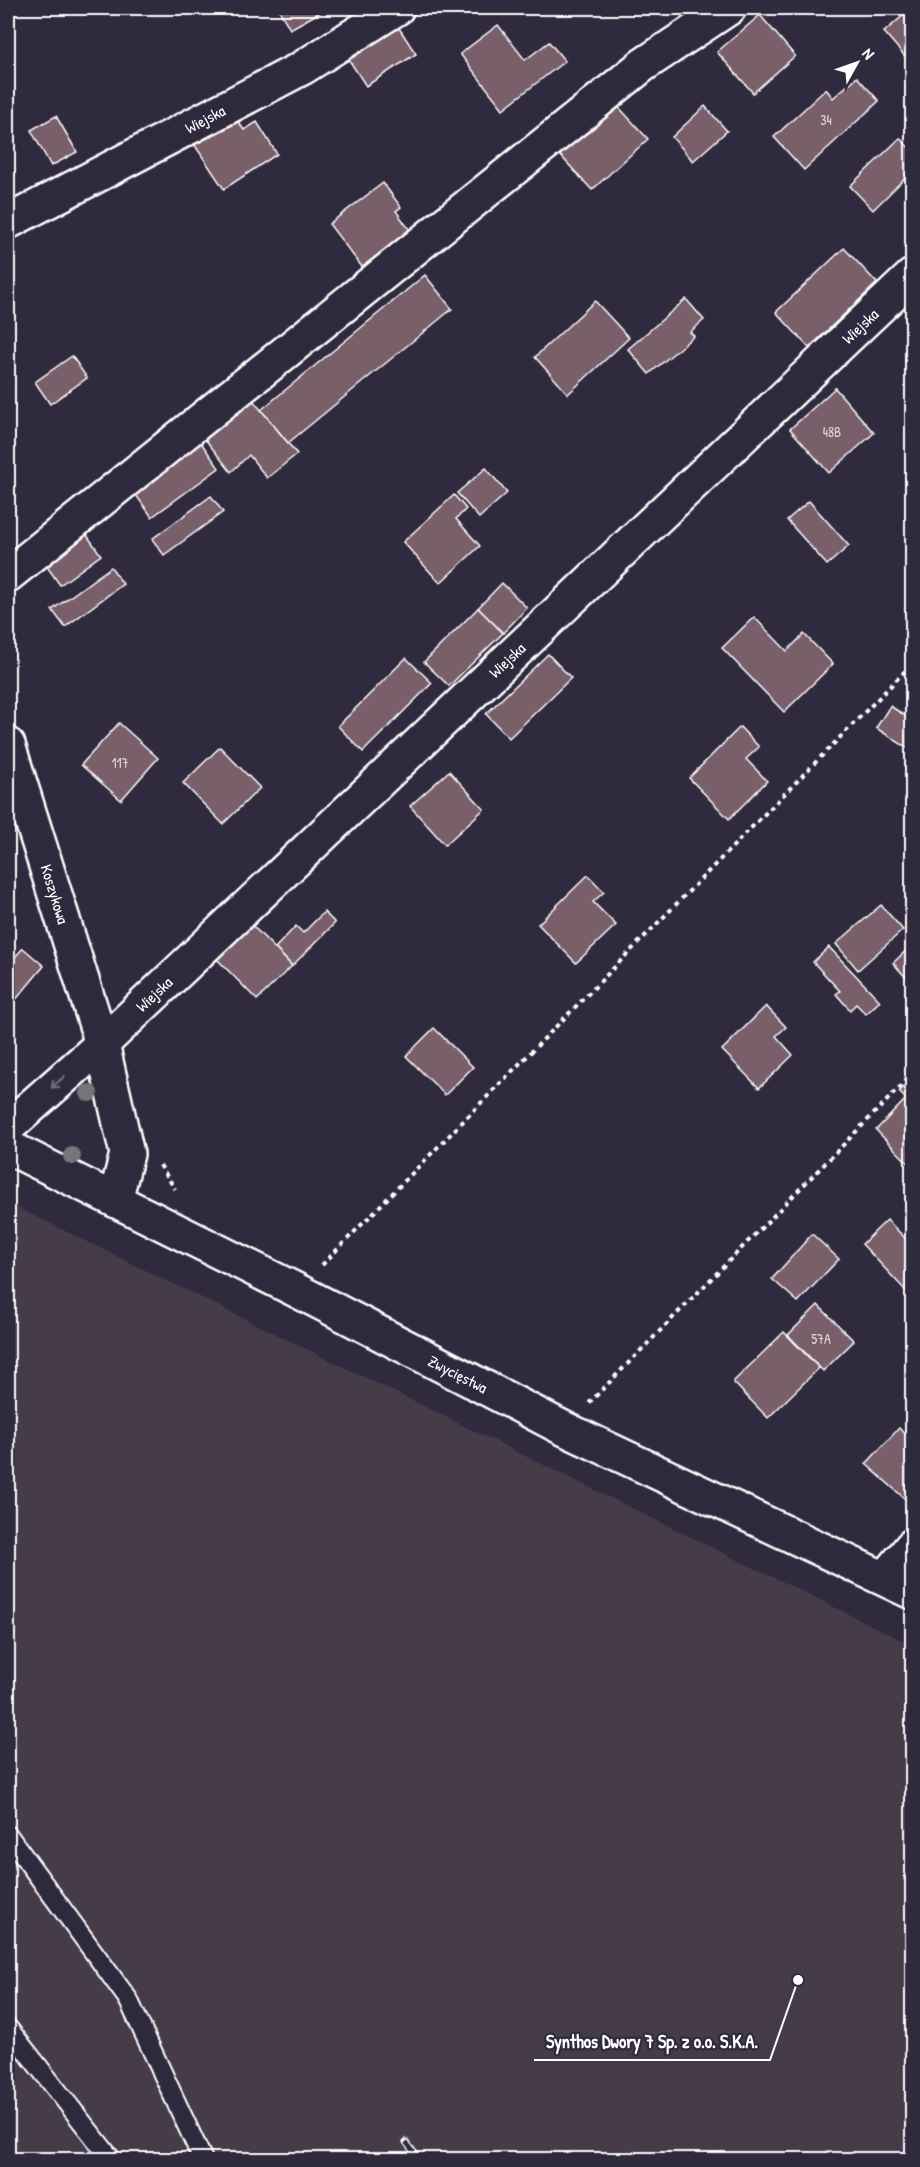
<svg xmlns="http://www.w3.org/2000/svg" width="920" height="2167" font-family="'Patrick Hand',sans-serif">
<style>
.built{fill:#453a4a}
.building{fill:#785f6a;stroke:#fff;stroke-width:1.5}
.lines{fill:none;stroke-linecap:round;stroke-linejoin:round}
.lane-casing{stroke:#fff;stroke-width:22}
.street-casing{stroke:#fff;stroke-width:38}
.secondary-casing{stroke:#fff;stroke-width:38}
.path{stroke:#fff;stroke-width:4;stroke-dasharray:4.5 4.5;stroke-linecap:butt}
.lane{stroke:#2f2a3d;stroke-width:18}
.street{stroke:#2f2a3d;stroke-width:33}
.secondary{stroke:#2f2a3d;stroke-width:33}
.rail-casing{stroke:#fff;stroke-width:7}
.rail{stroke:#2f2a3d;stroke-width:4.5;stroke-dasharray:14;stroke-linecap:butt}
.tree{fill:#76757a}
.oneway{stroke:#6d6a77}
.labels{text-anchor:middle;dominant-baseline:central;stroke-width:4.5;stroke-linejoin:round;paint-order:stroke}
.number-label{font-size:14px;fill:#ddd7da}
.street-label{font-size:16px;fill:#fff;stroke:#2f2a3d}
.leader{fill:none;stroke:#fff;stroke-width:2}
.callout-dot{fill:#fff;stroke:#2f2a3d;stroke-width:2}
.callout-label{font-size:18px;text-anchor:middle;font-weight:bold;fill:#fff;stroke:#2f2a3d;stroke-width:4.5;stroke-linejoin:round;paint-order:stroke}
</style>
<rect width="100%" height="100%" fill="#2f2a3d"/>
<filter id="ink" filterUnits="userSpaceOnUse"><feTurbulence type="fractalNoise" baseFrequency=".0167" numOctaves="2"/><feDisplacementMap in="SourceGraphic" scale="12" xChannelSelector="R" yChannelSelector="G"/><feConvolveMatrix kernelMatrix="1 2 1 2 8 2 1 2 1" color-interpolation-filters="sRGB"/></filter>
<g filter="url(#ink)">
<path class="built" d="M8 1203 912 1645V2159H8Z"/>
<g class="building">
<path d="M278 8H328L290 29Z"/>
<path d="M912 8V56L908 60 884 32Z"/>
<path d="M760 15 795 56 753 93 717 52Z"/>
<path d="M397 25 416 54 366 86 347 57Z"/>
<path d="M498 25 525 60 549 42 565 61 503 109 460 54Z"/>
<path d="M857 77 879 101 804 170 774 137 826 89 833 98Z"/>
<path d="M615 103 648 139 592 190 559 154Z"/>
<path d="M705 106 727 131 693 161 672 137Z"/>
<path d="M56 116 77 152 51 166 31 130Z"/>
<path d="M235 117 244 130 257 122 277 154 224 189 194 144Z"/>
<path d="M900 138 912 151V171L873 210 850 186Z"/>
<path d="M383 183 401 207 396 211 414 236 403 244 399 239 362 267 329 224Z"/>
<path d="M844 248 877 283 809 348 776 312Z"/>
<path d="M425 275 452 309 288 443 261 410Z"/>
<path d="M686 299 704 320 690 332 694 336 649 374 628 349Z"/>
<path d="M595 301 629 338 568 394 535 357Z"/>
<path d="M72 356 87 378 50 404 35 382Z"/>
<path d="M835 388 874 433 829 473 790 429Z"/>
<path d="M252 399 297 454 267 478 249 455 231 472 205 439Z"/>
<path d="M197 437 219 468 152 517 130 487Z"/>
<path d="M486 468 507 493 479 518 457 493Z"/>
<path d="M454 495 466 509 456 519 480 546 440 583 403 542Z"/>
<path d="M211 496 223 512 164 555 152 539Z"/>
<path d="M809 501 849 546 827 565 787 520Z"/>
<path d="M84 531 101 555 60 585 43 561Z"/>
<path d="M111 567 123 584 65 627 52 610Z"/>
<path d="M502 583 527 608 503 633 478 608Z"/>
<path d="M478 608 503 633 449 686 424 662Z"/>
<path d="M754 617 787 651 804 634 833 664 784 712 722 648Z"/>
<path d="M548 654 571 678 509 738 486 714Z"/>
<path d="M406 658 432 683 363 752 338 726Z"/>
<path d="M890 706 912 720V751L876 728Z"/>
<path d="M119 723 158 758 121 800 81 765Z"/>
<path d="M740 727 759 747 746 759 767 781 729 819 689 778Z"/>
<path d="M220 747 260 788 223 824 183 783Z"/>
<path d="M449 771 484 809 445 845 410 806Z"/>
<path d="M588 875 604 892 593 902 616 925 576 963 538 924Z"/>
<path d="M881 905 903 930 858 970 836 944Z"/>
<path d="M324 912 335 923 292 966 275 948 296 926 303 933Z"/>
<path d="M246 919 292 966 257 1000 212 954Z"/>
<path d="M912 945V984L893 963Z"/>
<path d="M829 947 880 1001 866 1014 856 1004 850 1010 836 994 840 991 813 962Z"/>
<path d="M23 948 44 966 8 1009V980L15 971 8 965Z"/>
<path d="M766 1006 786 1027 776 1036 793 1055 759 1088 722 1050Z"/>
<path d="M434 1028 473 1067 445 1095 406 1056Z"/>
<path d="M906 1085 912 1091V1167L876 1130 906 1099 899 1092Z"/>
<path d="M887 1220 912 1245V1285L906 1291 862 1244Z"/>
<path d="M812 1234 839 1259 798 1302 772 1279Z"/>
<path d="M818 1305 854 1341 823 1371 788 1335Z"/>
<path d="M784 1332 819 1368 768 1418 733 1382Z"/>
<path d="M899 1428 912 1440V1505L866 1464Z"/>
</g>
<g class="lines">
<defs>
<g id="lane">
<path d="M8 1835 128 1999 203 2160"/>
<path d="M8 2028 112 2160"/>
</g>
<g id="street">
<path d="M8 222 302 68 397 8"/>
<path d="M8 575 643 65 729 8"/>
<path d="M8 745 102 1044 127 1154 115 1200"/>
<path d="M8 1127 102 1044 912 276"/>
<path d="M885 1579 912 1546"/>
</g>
<path id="secondary" d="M8 1147 296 1290 563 1428 912 1592"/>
</defs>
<use href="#lane" class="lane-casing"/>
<use href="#street" class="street-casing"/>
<use href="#secondary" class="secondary-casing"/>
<g class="path">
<path d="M160 1165 175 1189"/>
<path d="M322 1265 912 664"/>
<path d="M589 1403 912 1075"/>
</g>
<use href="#lane" class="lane"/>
<use href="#street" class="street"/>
<use href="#secondary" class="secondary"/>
<defs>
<path id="rail" d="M406 2142 420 2160"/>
</defs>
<use href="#rail" class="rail-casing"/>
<use href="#rail" class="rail"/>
</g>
<g class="tree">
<circle cx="89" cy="1093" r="9"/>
<circle cx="72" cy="1156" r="9"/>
</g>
<defs><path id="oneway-shaft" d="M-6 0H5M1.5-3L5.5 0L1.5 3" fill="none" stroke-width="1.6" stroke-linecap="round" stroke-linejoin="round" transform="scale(1.5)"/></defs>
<use class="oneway" href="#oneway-shaft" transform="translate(58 1082) rotate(138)"/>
</g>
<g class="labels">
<g class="number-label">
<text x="826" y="119">34</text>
<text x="832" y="431">48B</text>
<text x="120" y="762">117</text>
<text x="821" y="1338">57A</text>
</g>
<g class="street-label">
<text transform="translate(205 119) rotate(-28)">Wiejska</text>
<text transform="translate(860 326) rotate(-43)">Wiejska</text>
<text transform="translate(507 660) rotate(-43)">Wiejska</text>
<text transform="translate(55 894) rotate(73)">Koszykowa</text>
<text transform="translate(154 994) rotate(-43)">Wiejska</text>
<text transform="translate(458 1374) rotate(27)">Zwycięstwa</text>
</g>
</g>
<path class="leader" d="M798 1980L770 2060H534"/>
<circle class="callout-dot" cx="798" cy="1980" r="6"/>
<g class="callout-label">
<text x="652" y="2048">Synthos Dwory 7 Sp. z o.o. S.K.A.</text>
</g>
<rect width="920" height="2167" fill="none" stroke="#2f2a3d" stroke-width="30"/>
<rect x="15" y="15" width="890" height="2137" fill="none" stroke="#fff" stroke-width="2" filter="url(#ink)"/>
<g transform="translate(857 63) rotate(50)" stroke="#2f2a3d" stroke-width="4.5" paint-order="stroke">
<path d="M0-4.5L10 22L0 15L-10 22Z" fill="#ffffff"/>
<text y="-9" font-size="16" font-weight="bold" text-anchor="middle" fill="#ffffff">N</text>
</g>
</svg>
